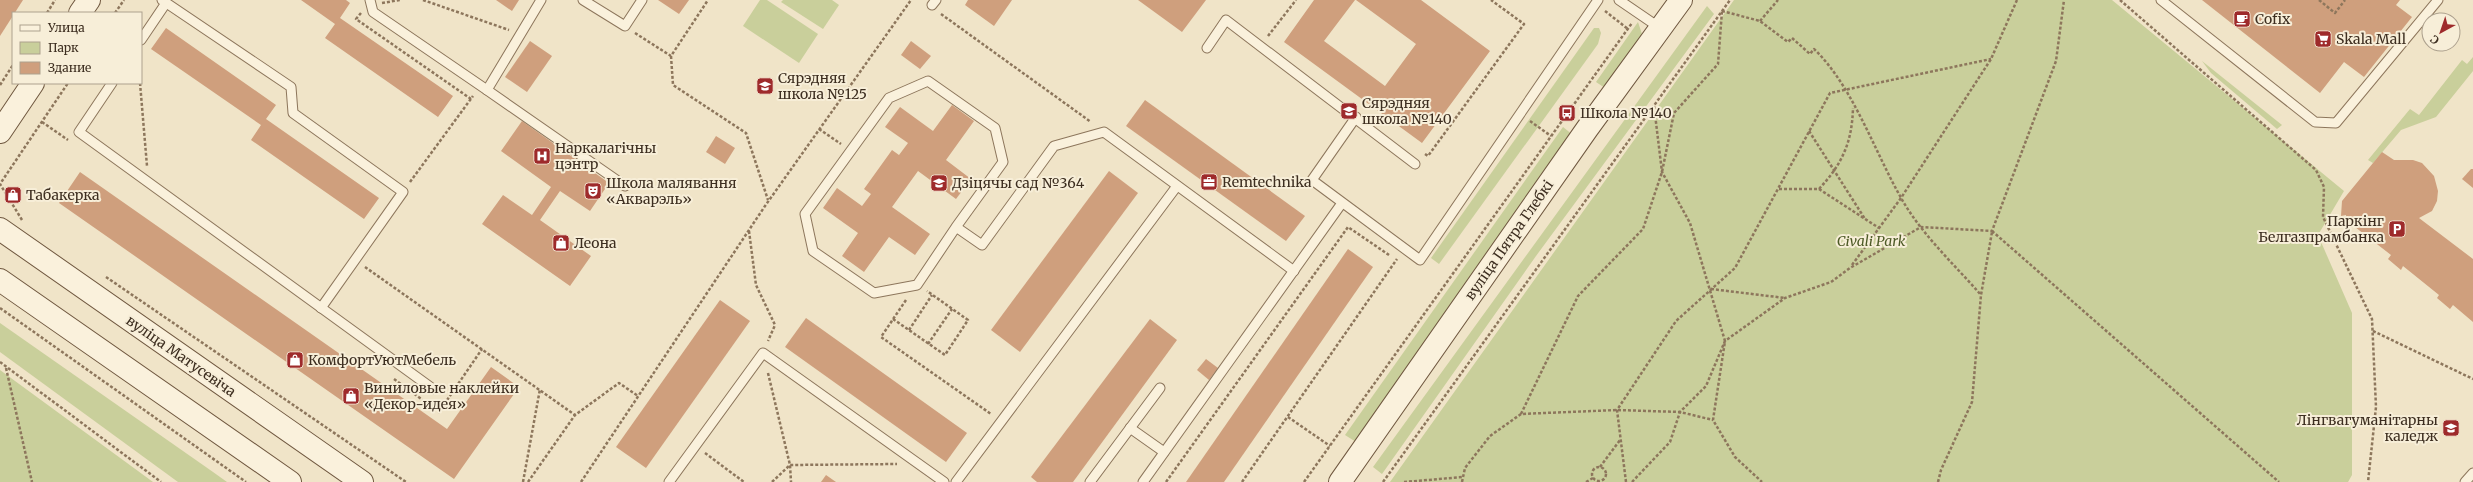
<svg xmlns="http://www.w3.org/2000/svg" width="2473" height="482" font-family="Merriweather,serif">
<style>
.green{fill:#c9cf9b}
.building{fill:#cf9f7d}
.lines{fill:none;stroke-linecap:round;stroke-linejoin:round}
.lane-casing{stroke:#8d765c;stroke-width:11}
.secondary-casing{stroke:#6f573f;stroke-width:24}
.path{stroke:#8d765c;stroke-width:2.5;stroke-dasharray:3 2;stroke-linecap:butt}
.lane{stroke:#faf1dc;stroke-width:9}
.secondary{stroke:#faf1dc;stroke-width:22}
.labels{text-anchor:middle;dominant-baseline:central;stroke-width:4;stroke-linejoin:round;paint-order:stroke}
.poi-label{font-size:14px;fill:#3d2e20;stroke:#f7eed8;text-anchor:start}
.street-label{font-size:14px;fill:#3d2e20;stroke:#f7eed8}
.park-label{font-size:14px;font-style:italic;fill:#4d5a26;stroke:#f7eed8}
</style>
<rect width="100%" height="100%" fill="#f0e4c8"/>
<g class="green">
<path d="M760 0H767L818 34 799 63 743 26Z"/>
<path d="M783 0H832L839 5 823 29 781 2Z"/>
<path d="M1734 0H2112L2344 191 2318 235 2352 313V475L2348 482H1390Z"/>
<path d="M1707 6 1714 14 1536 256 1382 474 1373 467Z"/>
<path d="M1638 22 1642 34 1641 43 1608 90 1596 82Z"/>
<path d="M1594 28H1599L1601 33 1598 44 1439 264 1431 258Z"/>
<path d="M2473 57V71L2436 117 2401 130 2373 163 2368 160 2410 109 2419 115 2462 60 2467 64Z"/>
<path d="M2202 61 2282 125 2277 129 2211 73Z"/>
<path d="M1563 127 1573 135 1356 442 1345 435Z"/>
<path d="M0 323 213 472 227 482H178L0 352Z"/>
<path d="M0 370 153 482H0Z"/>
</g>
<g class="building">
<path d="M0 0H23L0 36Z"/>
<path d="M301 0H346L350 3 340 18 453 96 438 117 325 38 335 24Z"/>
<path d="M496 0H519L512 11Z"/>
<path d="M658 0H689L679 14Z"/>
<path d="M968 0H1012L994 26 965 5Z"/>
<path d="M1138 0H1206L1182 32Z"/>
<path d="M1314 0H1355L1324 41 1385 86 1416 44 1356 0H1421L1490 51 1422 143 1284 42Z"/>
<path d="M2202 0H2400L2396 5 2412 17 2364 77 2344 62 2320 93Z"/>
<path d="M166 28 276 105 266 119 379 198 364 219 251 140 261 125 151 49Z"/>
<path d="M530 41 552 56 527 92 505 77Z"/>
<path d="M911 41 931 56 920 69 901 55Z"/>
<path d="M1145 100 1305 216 1286 241 1126 126Z"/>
<path d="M952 105 974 121 946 160 971 179 956 199 918 171 892 207 930 234 915 255 889 237 864 272 842 256 858 233 823 208 837 188 862 206 871 194 864 189 892 150 899 155 908 143 885 127 900 107 933 131Z"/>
<path d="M522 121 609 183 590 211 560 191 540 220 591 256 570 286 482 224 503 195 532 215 551 187 501 151Z"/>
<path d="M716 136 735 148 725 164 706 152Z"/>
<path d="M2382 152 2394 160H2413L2422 163 2434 176 2438 191 2437 201 2432 211 2419 218 2473 259V322L2453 305 2450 309 2437 298 2439 295 2403 266 2401 270 2388 259 2391 255 2346 220V215L2341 216 2342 201Z"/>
<path d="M2471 169H2473V188L2462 179Z"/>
<path d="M1109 171 1138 193 1020 352 991 330Z"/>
<path d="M80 172 447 429 491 367 519 387 454 479 59 203Z"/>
<path d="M1348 249 1373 267 1224 482H1186Z"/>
<path d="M720 300 750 321 646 468 616 447Z"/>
<path d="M806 318 967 433 946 462 785 347Z"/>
<path d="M1150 319 1177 340 1073 482H1037L1031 477Z"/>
<path d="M1206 359 1218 368 1209 380 1197 370Z"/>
<path d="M826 475 836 482H821Z"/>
</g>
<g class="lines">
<defs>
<g id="lane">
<path d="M162 0 291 87 293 113 403 192 321 308"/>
<path d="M370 0 373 12 487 90 541 0"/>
<path d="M583 0 625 26 642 0"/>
<path d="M1619 0 1660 28"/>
<path d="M2161 0 2315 122 2336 123 2438 0"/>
<path d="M932 5 936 0"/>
<path d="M141 40 166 3"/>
<path d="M1207 48 1226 20 1415 164"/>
<path d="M112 83 79 132 433 389"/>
<path d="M487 90 625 186"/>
<path d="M1356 117 1312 180 1420 260 1598 0"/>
<path d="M956 227 1003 162 995 128 928 81 889 98 805 214 813 251 874 293 917 285 956 227 982 245 1054 146 1104 132 1294 271"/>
<path d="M1130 428 1164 452"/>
<path d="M669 482 763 353 944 482"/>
<path d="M956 482 1177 186"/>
<path d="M1090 482 1160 388"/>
<path d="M1143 482 1342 203"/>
<path d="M2465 482 2473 473"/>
</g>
<g id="secondary">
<path d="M80 13 89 0"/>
<path d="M0 132 33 83"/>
<path d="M0 229 362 482"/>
<path d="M0 280 290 482"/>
<path d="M1340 482 1587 129 1681 0"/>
</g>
</defs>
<use href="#lane" class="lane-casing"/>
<use href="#secondary" class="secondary-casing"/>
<g class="path">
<path d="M423 0 509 30"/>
<path d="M2120 0 2316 170 2324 187 2323 217 2372 319 2376 407 2368 482"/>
<path d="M2319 0 2335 13 2345 0"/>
<path d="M382 3 400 0"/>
<path d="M1605 11 1628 29"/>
<path d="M1722 11 1760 21 1788 42 1792 38 1810 54 1814 49C1852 85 1874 150 1900 196 1920 233 1954 264 1981 295"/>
<path d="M47 13 55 0"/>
<path d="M115 13 124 0"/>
<path d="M361 13 356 19 471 99"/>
<path d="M941 14 1091 122"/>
<path d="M1760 21 1778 0"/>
<path d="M635 33 671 56 708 0"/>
<path d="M1268 36 1296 0"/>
<path d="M671 56 673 85 746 133 768 200"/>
<path d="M140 83 147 166"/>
<path d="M0 85 13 65"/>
<path d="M1654 106 1662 172 1690 223 1725 341 1713 420 1735 457 1762 482"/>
<path d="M1530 121 1551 136"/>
<path d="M42 122 68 140"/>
<path d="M819 129 841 144"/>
<path d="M1809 131 1865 219"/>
<path d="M1425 154 1428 156 1524 24 1491 0"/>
<path d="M410 182 473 96"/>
<path d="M1779 189H1819C1842 164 1852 143 1853 108"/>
<path d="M1819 189 1879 228"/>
<path d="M22 220 0 184 68 83"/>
<path d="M749 231 756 285 775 325 768 341"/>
<path d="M1992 231 2279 482"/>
<path d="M1852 265 1901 198 1991 59 2017 0"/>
<path d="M365 267 575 415"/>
<path d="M106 277 406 482"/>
<path d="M1711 289 1785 298"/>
<path d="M906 300 881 337 991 414"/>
<path d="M0 308 246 482"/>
<path d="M893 319 945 355 968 320 927 291"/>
<path d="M909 330 932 295"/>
<path d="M2373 331 2473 379"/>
<path d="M928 344 952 309"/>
<path d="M0 362 161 482"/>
<path d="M6 368 32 482"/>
<path d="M768 373 790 465 791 482"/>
<path d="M394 379 439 412 482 349"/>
<path d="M1521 414 1578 296 1643 229 1662 172 1674 113 1718 64 1722 11"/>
<path d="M1288 417 1330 446"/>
<path d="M705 453 744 482"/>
<path d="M1600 467 1620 440"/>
<circle cx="1599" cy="474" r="7"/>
<path d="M523 482 540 389"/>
<path d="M528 482 575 415 619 383 638 396"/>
<path d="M581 482 765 206 911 0"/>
<path d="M772 482 790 465 897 464"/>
<path d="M1166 482 1348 227 1389 255"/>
<path d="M1242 482 1397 259"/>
<path d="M1304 482 1632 23"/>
<path d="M1383 482 1730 0"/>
<path d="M1404 482 1463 477"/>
<path d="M1462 482 1465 468 1490 436 1521 414 1617 410 1680 412 1713 420"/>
<path d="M1586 482 1593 478"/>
<path d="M1626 482 1617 410 1676 321 1735 268 1830 93 1991 59"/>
<path d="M1632 482 1670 442 1680 412 1706 386 1725 341 1785 298 1831 282 1850 268 1921 227 1992 231 2056 61 2064 0"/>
<path d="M1938 482 1941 470 1972 402 1981 295 1992 232"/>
</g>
<use href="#lane" class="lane"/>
<use href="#secondary" class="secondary"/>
</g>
<defs>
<symbol id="cafe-square" viewBox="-11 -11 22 22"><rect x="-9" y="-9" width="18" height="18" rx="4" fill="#9e2a2b" stroke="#f7eed8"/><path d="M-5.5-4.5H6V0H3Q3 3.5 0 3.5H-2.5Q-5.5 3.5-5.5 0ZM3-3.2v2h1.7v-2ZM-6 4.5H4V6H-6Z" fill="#fff"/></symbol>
<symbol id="supermarket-square" viewBox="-11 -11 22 22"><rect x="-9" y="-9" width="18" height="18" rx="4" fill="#9e2a2b" stroke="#f7eed8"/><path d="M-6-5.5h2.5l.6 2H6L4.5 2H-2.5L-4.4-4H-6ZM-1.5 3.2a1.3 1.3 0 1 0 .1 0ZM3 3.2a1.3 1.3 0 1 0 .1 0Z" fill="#fff"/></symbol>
<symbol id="school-square" viewBox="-11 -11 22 22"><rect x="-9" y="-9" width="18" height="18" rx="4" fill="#9e2a2b" stroke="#f7eed8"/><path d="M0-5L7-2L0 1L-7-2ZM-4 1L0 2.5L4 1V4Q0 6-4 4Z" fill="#fff"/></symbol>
<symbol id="bus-square" viewBox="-11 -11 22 22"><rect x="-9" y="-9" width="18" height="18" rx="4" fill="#9e2a2b" stroke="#f7eed8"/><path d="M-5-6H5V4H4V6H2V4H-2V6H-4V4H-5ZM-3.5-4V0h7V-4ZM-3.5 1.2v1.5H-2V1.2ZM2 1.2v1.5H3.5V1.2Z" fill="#fff"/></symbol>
<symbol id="hospital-square" viewBox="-11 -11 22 22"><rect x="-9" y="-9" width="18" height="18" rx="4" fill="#9e2a2b" stroke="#f7eed8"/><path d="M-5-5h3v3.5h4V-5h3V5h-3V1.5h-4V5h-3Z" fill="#fff"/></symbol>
<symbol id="office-square" viewBox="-11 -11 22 22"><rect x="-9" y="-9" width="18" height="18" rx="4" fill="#9e2a2b" stroke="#f7eed8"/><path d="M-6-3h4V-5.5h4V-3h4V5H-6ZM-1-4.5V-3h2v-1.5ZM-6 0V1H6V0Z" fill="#fff"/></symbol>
<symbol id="theatre-square" viewBox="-11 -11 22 22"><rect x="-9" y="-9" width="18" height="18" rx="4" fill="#9e2a2b" stroke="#f7eed8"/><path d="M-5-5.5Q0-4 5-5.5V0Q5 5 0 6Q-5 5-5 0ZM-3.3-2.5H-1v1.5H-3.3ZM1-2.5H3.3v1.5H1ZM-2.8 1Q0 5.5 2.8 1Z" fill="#fff"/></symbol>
<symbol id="shop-square" viewBox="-11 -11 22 22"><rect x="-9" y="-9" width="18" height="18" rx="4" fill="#9e2a2b" stroke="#f7eed8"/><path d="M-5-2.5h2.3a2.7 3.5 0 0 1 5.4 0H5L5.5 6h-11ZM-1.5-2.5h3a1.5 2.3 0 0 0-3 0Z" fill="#fff"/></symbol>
<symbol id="parking-square" viewBox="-11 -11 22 22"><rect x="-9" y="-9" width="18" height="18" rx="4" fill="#9e2a2b" stroke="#f7eed8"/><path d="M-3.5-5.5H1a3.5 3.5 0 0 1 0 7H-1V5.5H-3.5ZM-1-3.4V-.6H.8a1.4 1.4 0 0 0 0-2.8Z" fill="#fff"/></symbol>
<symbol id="university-square" viewBox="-11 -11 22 22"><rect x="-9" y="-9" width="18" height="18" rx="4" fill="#9e2a2b" stroke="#f7eed8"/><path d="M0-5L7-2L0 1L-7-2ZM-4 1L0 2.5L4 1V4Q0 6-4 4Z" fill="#fff"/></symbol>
</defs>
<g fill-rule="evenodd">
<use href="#cafe-square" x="2232" y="9" width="20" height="20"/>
<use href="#supermarket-square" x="2313" y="29" width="20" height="20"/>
<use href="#school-square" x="755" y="76" width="20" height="20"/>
<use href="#school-square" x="1339" y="101" width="20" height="20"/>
<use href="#bus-square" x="1557" y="103" width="20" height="20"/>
<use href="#hospital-square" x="532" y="146" width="20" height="20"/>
<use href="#office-square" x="1199" y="172" width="20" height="20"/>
<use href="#school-square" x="929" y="173" width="20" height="20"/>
<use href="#theatre-square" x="583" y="181" width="20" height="20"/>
<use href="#shop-square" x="3" y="185" width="20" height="20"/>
<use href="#parking-square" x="2387" y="219" width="20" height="20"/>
<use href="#shop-square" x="551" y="233" width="20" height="20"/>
<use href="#shop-square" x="285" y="350" width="20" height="20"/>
<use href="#shop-square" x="341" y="386" width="20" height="20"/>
<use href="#university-square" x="2441" y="418" width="20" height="20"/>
</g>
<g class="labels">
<g class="poi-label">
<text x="2255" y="19">Cofix</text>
<text x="2336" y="39">Skala Mall</text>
<text x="778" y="78">Сярэдняя<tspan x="778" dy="16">школа №125</tspan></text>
<text x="1362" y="103">Сярэдняя<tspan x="1362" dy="16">школа №140</tspan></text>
<text x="1580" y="113">Школа №140</text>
<text x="555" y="148">Наркалагічны<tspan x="555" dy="16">цэнтр</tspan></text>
<text x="1222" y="182">Remtechnika</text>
<text x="606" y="183">Школа малявання<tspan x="606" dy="16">«Акварэль»</tspan></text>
<text x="952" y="183">Дзіцячы сад №364</text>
<text x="26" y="195">Табакерка</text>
<text x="2384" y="221" text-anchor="end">Паркінг<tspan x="2384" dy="16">Белгазпрамбанка</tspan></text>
<text x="574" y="243">Леона</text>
<text x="308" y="360">КомфортУютМебель</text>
<text x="364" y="388">Виниловые наклейки<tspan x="364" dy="16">«Декор-идея»</tspan></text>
<text x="2438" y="420" text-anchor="end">Лінгвагуманітарны<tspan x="2438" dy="16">каледж</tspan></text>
</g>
<g class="street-label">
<text transform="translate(1509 240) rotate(-55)">вуліца Пятра Глебкі</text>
<text transform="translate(181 356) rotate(35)">вуліца Матусевіча</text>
</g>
<g class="park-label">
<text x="1871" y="241">Civali Park</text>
</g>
</g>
<rect x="12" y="12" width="130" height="72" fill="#f7eed8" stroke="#ada18e"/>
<rect x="20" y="25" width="20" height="6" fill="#faf1dc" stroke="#ada18e"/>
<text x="48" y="32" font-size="12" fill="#3d2e20">Улица</text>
<rect x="20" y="42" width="20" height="12" fill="#c9cf9b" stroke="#ada18e"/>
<text x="48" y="52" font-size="12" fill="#3d2e20">Парк</text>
<rect x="20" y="62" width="20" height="12" fill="#cf9f7d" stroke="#ada18e"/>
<text x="48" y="72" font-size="12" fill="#3d2e20">Здание</text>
<g transform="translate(2441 32) rotate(220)"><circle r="19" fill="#f7eed8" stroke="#ada18e"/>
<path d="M0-3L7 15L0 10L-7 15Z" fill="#9e2a2b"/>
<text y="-6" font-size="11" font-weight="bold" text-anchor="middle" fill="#3d2e20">С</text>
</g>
</svg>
